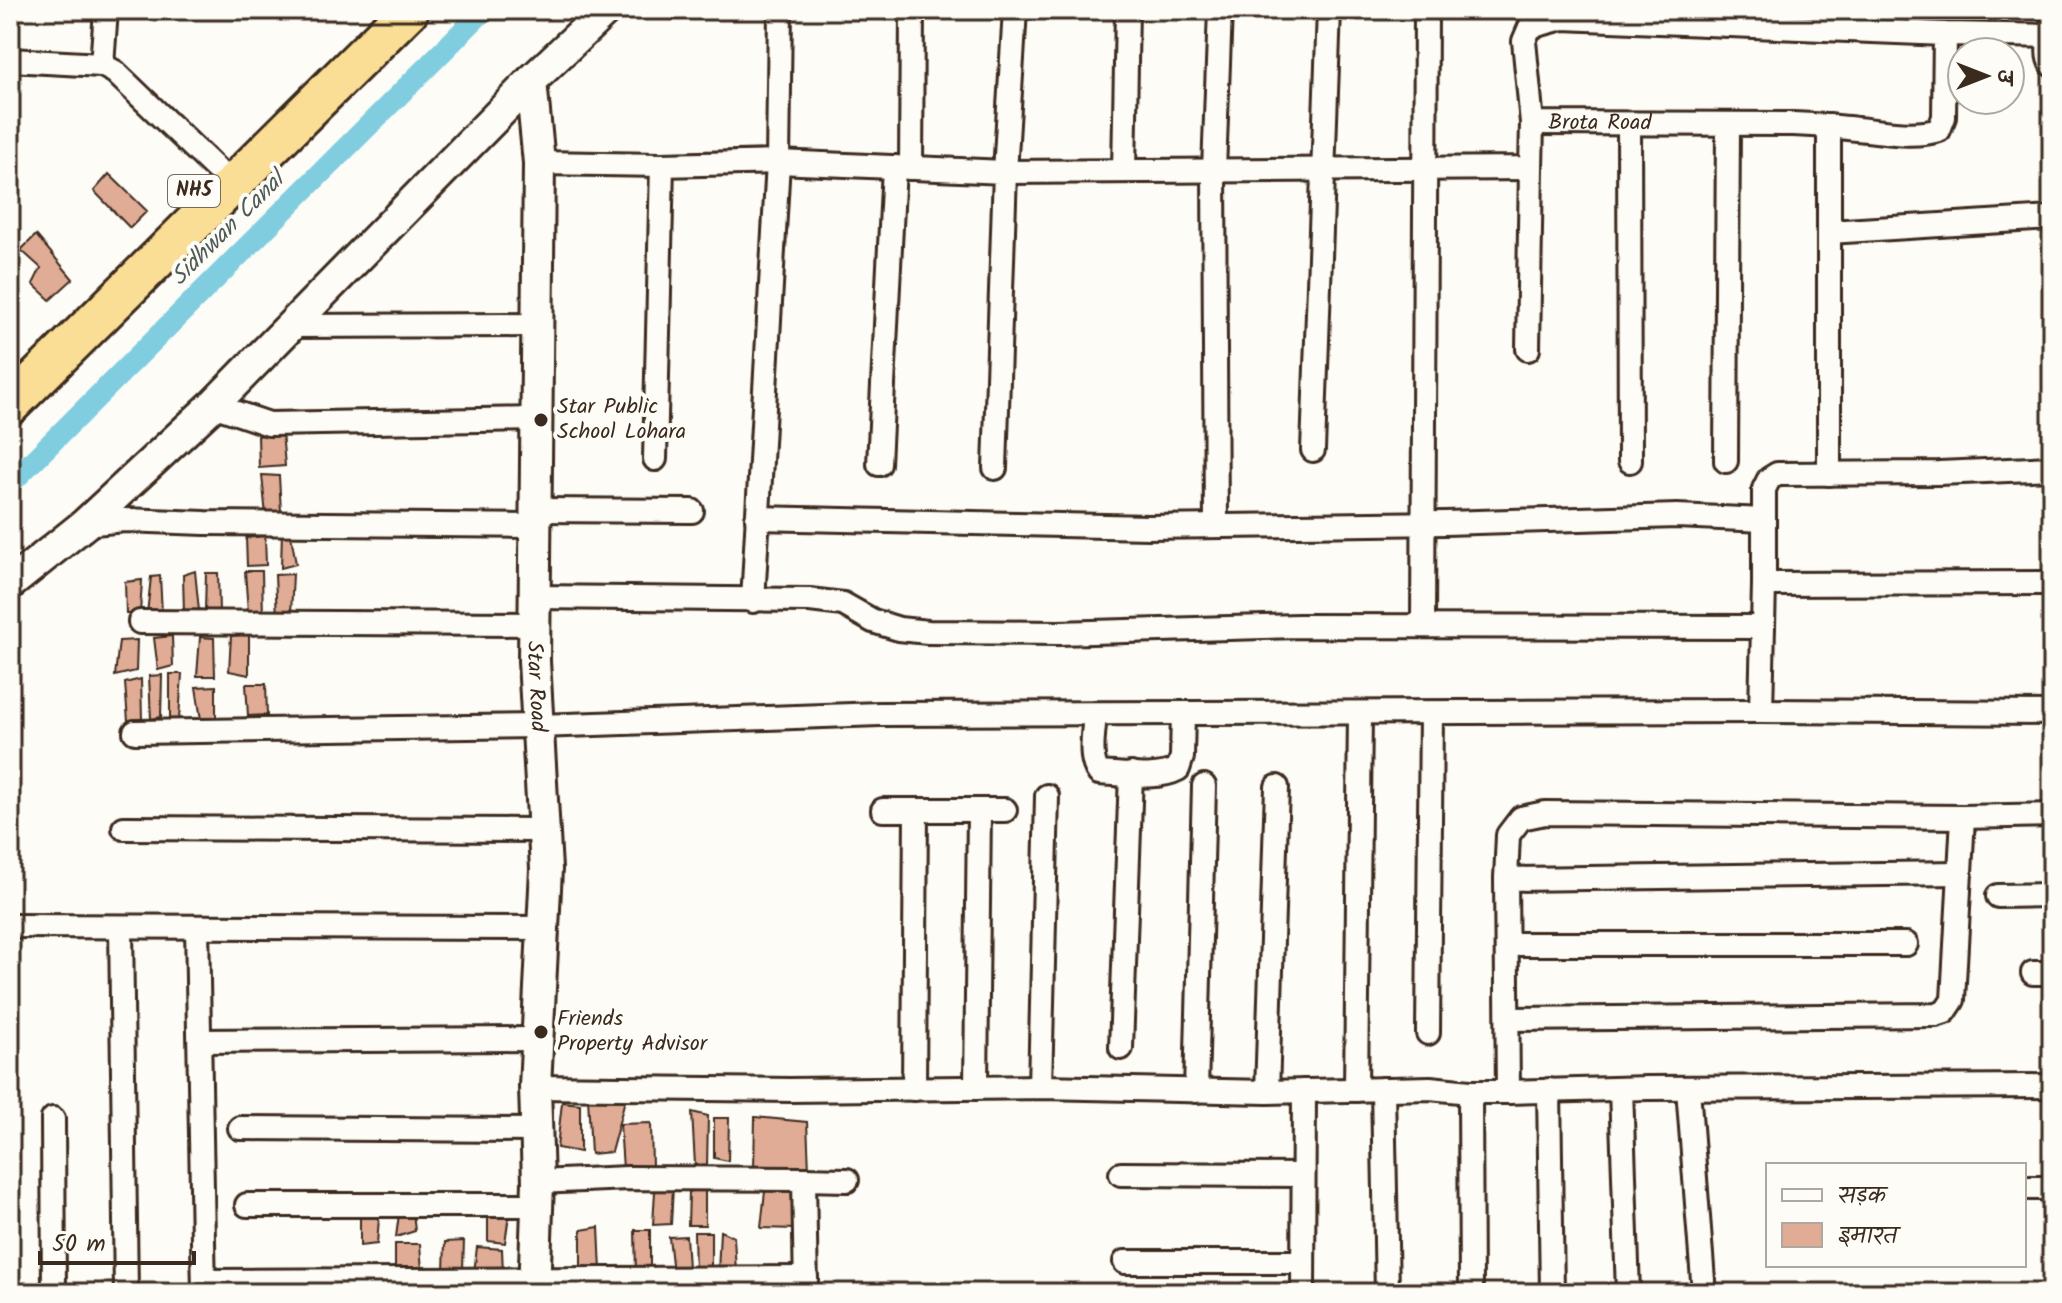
<svg xmlns="http://www.w3.org/2000/svg" width="2062" height="1303" font-family="Kalam,'Playpen Sans Deva',sans-serif">
<style>
.lines{fill:none;stroke-linecap:round;stroke-linejoin:round}
.canal{stroke:#80cddf;stroke-width:22}
.building{fill:#e1ac96;stroke:#3b2a1e;stroke-width:2}
.street-casing{stroke:#3b2a1e;stroke-width:28}
.secondary-casing{stroke:#3b2a1e;stroke-width:36}
.highway-casing{stroke:#3b2a1e;stroke-width:44}
.street{stroke:#fdfcf7;stroke-width:22}
.secondary{stroke:#fdfcf7;stroke-width:30}
.highway{stroke:#fbde96;stroke-width:38}
.poi-dot{fill:#3b2a1e;stroke:#fdfcf7;stroke-width:3}
.labels{text-anchor:middle;dominant-baseline:central;stroke-width:8;stroke-linejoin:round;paint-order:stroke}
.shield{fill:#fdfcf7;stroke:#75695f;stroke-width:2}
.shield-label{font-size:20px;font-weight:bold;fill:#3b2a1e}
.street-label{font-size:22px;fill:#3b2a1e;stroke:#fdfcf7}
.poi-label{font-size:22px;fill:#3b2a1e;stroke:#fdfcf7;text-anchor:start}
.water-label{font-size:24px;font-style:italic;fill:#505b58;stroke:#fdfcf7}
</style>
<rect width="100%" height="100%" fill="#fdfcf7"/>
<filter id="ink" filterUnits="userSpaceOnUse"><feTurbulence type="fractalNoise" baseFrequency=".0125" numOctaves="2"/><feDisplacementMap in="SourceGraphic" scale="16" xChannelSelector="R" yChannelSelector="G"/><feConvolveMatrix kernelMatrix="1 2 1 2 8 2 1 2 1" color-interpolation-filters="sRGB"/></filter>
<g filter="url(#ink)">
<g class="lines">
<path class="canal" d="M10 484 484 10"/>
</g>
<g class="building">
<path d="M109 174 147 211 130 228 94 191Z"/>
<path d="M36 235 73 279 50 300 33 284 41 268 21 250Z"/>
<path d="M282 432 285 466 259 468 258 436Z"/>
<path d="M262 475 279 476 281 512 266 516Z"/>
<path d="M282 530 291 535 296 564 281 568Z"/>
<path d="M265 536 266 565 247 566 246 538Z"/>
<path d="M195 571 199 611 184 613 183 575Z"/>
<path d="M245 571H262L263 618 248 612Z"/>
<path d="M206 573H218L219 612 205 611Z"/>
<path d="M293 574 291 614 277 617 275 575Z"/>
<path d="M160 576 162 613 147 614 151 577Z"/>
<path d="M142 580 140 614H126L125 582Z"/>
<path d="M249 634V675L229 671 231 636Z"/>
<path d="M172 636 173 666 158 670 154 638Z"/>
<path d="M200 637 214 638 215 676H197Z"/>
<path d="M137 640 136 671 115 676 119 641Z"/>
<path d="M170 674H182L179 719H170Z"/>
<path d="M162 675 161 717 151 719 149 676Z"/>
<path d="M141 679 142 720 128 721 125 683Z"/>
<path d="M246 684H266L267 715 248 716Z"/>
<path d="M216 686V718L201 720 196 687Z"/>
<path d="M588 1097 625 1100 611 1152 591 1154Z"/>
<path d="M562 1102 580 1104V1152L557 1148Z"/>
<path d="M692 1112 708 1116 707 1167 695 1165Z"/>
<path d="M755 1117 807 1122 809 1170H754Z"/>
<path d="M714 1118H729L728 1161 714 1158Z"/>
<path d="M651 1123 652 1167 623 1169 620 1124Z"/>
<path d="M673 1187 671 1224 653 1225 655 1191Z"/>
<path d="M705 1188V1225H688L689 1192Z"/>
<path d="M765 1191H795L796 1229 761 1228Z"/>
<path d="M413 1212 415 1231 396 1237 399 1214Z"/>
<path d="M360 1215 379 1218 377 1244 360 1246Z"/>
<path d="M509 1215 505 1243 488 1241V1216Z"/>
<path d="M599 1227 601 1271 581 1273V1230Z"/>
<path d="M635 1230H650V1272L636 1275Z"/>
<path d="M720 1231 734 1237 736 1271 718 1273Z"/>
<path d="M694 1232H711V1271L695 1272Z"/>
<path d="M686 1236 688 1268 673 1273 669 1237Z"/>
<path d="M464 1241 463 1268 444 1271 445 1242Z"/>
<path d="M395 1244H420L422 1271 395 1273Z"/>
<path d="M477 1247 502 1249 503 1273H474Z"/>
</g>
<g class="lines">
<defs>
<g id="street">
<path d="M1015 10 1005 172 1531 168 1532 123"/>
<path d="M2052 24C2051 37 2044 54 2052 65"/>
<path id="s1" d="M1945 34 1563 18 1530 27 1524 41 1532 123 1793 124C1814 125 1835 126 1856 129 1883 131 1912 138 1939 130L1944 117 1945 34 2051 36"/>
<path d="M10 60 102 65 115 72 216 169"/>
<path d="M102 65 106 10"/>
<path d="M1629 124 1630 461"/>
<path d="M539 163 662 165 778 162 1005 172 995 468"/>
<path d="M911 168 912 10"/>
<path d="M1124 171 1127 10"/>
<path d="M1829 232 2052 218"/>
<path d="M290 326 537 325"/>
<path d="M1528 349 1531 168"/>
<path d="M213 405 269 424 536 419"/>
<path d="M1313 450 1329 10"/>
<path d="M655 459 662 165"/>
<path d="M1726 461 1728 124"/>
<path d="M879 464 894 167"/>
<path d="M1829 474V126"/>
<path d="M535 510 692 511"/>
<path d="M757 518 1148 527 1445 523 1677 516 1764 520"/>
<path d="M85 524 124 520 205 523 535 526"/>
<path d="M1216 526 1214 170 1220 10"/>
<path d="M1764 584 2052 583"/>
<path d="M535 597 810 600 843 604 873 621 899 629 928 632 1058 633 1299 626 1763 627"/>
<path d="M753 601 778 162 780 10"/>
<path d="M140 622 534 624"/>
<path d="M1423 626 1426 10"/>
<path d="M1761 711 1764 584V489L1769 479 1777 474 1939 473 2052 468"/>
<path d="M1095 714C1094 731 1088 759 1099 773 1122 774 1158 780 1178 769L1182 757 1183 713"/>
<path d="M135 732 538 726 880 714 1761 711 2052 713"/>
<path d="M883 810H1005"/>
<path d="M124 828 543 830"/>
<path d="M1506 879 1960 873"/>
<path d="M1998 896 2052 895"/>
<path d="M10 926 542 928"/>
<path d="M121 927 126 1293"/>
<path d="M197 927 204 1293"/>
<path d="M1507 944H1906"/>
<path d="M2033 973H2052"/>
<path d="M1508 1019 1936 1015 1945 1012 1953 1000 1963 817"/>
<path d="M1428 1033 1431 713"/>
<path d="M200 1041 537 1039"/>
<path d="M1121 1048 1131 774"/>
<path d="M535 1087 790 1090 1042 1087 1267 1092 1430 1088 1470 1092H1508L1648 1088 2052 1086"/>
<path d="M1040 1087 1047 796"/>
<path d="M976 1088 979 810"/>
<path d="M914 1089 916 810"/>
<path d="M1383 1089 1387 1293"/>
<path d="M1621 1089 1628 1293"/>
<path d="M1688 1089 1704 1293"/>
<path d="M1356 1090 1360 713"/>
<path d="M1549 1090 1552 1293"/>
<path d="M1196 1091 1204 786"/>
<path d="M1267 1092 1277 787"/>
<path d="M1470 1092 1471 1293"/>
<path d="M1508 1092 1506 879 1508 835 1521 818 1545 813 1963 817 2052 815"/>
<path d="M53 1119 54 1293"/>
<path d="M240 1128 536 1130"/>
<path d="M1121 1174 1303 1175"/>
<path d="M804 1179 847 1180"/>
<path d="M538 1182 628 1178 804 1179 806 1292"/>
<path d="M2024 1188H2052"/>
<path d="M247 1205H537"/>
<path d="M1125 1262H1303"/>
<path d="M204 1281 806 1278"/>
<path d="M1303 1293 1304 1091"/>
</g>
<g id="secondary">
<path id="s2" d="M531 81 539 163 534 661 546 869 535 1087 538 1182 534 1293"/>
<path d="M10 584 85 524 213 405 531 81 606 10"/>
</g>
<path id="highway" d="M10 405 409 10"/>
</defs>
<use href="#street" class="street-casing"/>
<use href="#secondary" class="secondary-casing"/>
<use href="#highway" class="highway-casing"/>
<use href="#street" class="street"/>
<use href="#secondary" class="secondary"/>
<use href="#highway" class="highway"/>
</g>
</g>
<g class="poi-dot">
<circle cx="541" cy="420" r="8"/>
<circle cx="541" cy="1032" r="8"/>
</g>
<g class="labels">
<rect class="shield" x="168" y="175" width="52" height="32" rx="6"/>
<g class="shield-label">
<text x="194" y="191">NH5</text>
</g>
<g class="street-label">
<text stroke="none"><textPath href="#s1" startOffset="582">Brota Road</textPath></text>
<text stroke="none"><textPath href="#s2" startOffset="606">Star Road</textPath></text>
</g>
<g class="poi-label">
<text x="557" y="407">Star Public<tspan x="557" dy="25">School Lohara</tspan></text>
<text x="557" y="1019">Friends<tspan x="557" dy="25">Property Advisor</tspan></text>
</g>
<g class="water-label">
<text transform="translate(228 229) rotate(-45)">Sidhwan Canal</text>
</g>
</g>
<rect width="2062" height="1303" fill="none" stroke="#fdfcf7" stroke-width="40"/>
<rect x="20" y="20" width="2022" height="1263" fill="none" stroke="#3b2a1e" stroke-width="3" filter="url(#ink)"/>
<rect x="1766" y="1163" width="260" height="104" fill="#fdfcf7" stroke="#afa8a0" stroke-width="2"/>
<rect x="1782" y="1189" width="40" height="12" fill="#fdfcf7" stroke="#afa8a0" stroke-width="2"/>
<text x="1838" y="1203" font-size="24" fill="#3b2a1e">सड़क</text>
<rect x="1782" y="1223" width="40" height="24" fill="#e1ac96" stroke="#afa8a0" stroke-width="2"/>
<text x="1838" y="1243" font-size="24" fill="#3b2a1e">इमारत</text>
<g transform="translate(1986 76) rotate(90)"><circle r="38" fill="#fdfcf7" stroke="#afa8a0" stroke-width="2"/>
<path d="M0-6L14 30L0 20L-14 30Z" fill="#3b2a1e"/>
<text y="-12" font-size="22" font-weight="bold" text-anchor="middle" fill="#3b2a1e">उ</text>
</g>
<path d="M40 1251v12h154v-12" fill="none" stroke="#3b2a1e" stroke-width="4"/>
<text x="52" y="1251" font-size="24" fill="#3b2a1e" stroke="#fdfcf7" stroke-width="6" paint-order="stroke">50 m</text>
</svg>
